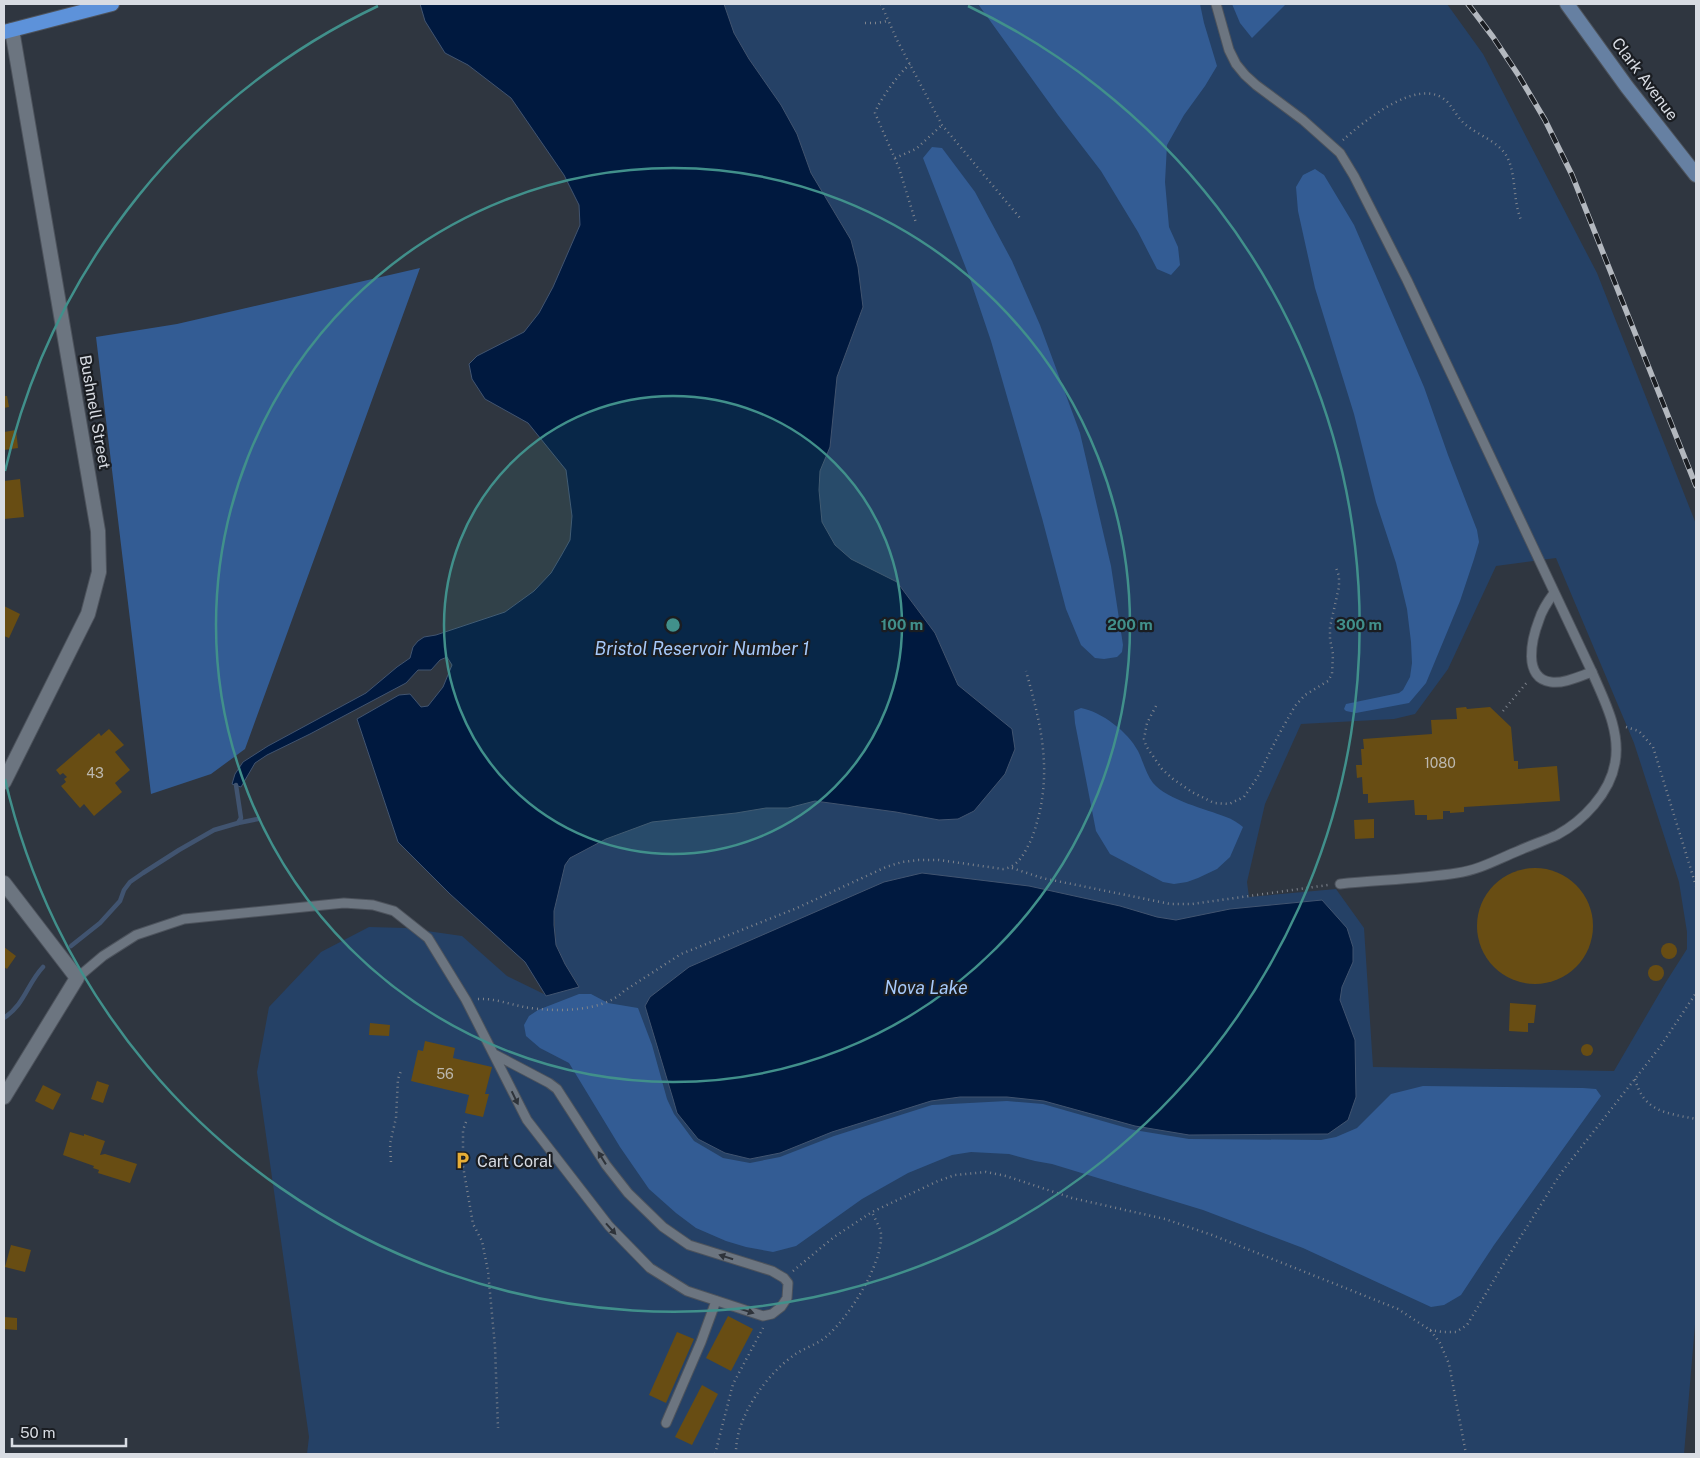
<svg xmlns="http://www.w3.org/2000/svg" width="1700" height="1458" font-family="'Public Sans',sans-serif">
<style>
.green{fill:#254166;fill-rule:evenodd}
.forest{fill:#335c94}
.water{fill:#00193f;stroke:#415470}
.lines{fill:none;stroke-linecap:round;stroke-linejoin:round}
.stream{stroke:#415470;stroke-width:4.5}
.building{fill:#684d13}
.service-casing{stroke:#4d535c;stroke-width:11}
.minor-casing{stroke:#4d535c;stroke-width:16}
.secondary-casing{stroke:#4d535c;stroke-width:16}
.trunk-casing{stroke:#4d535c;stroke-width:16}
.path{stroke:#7f848d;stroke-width:2.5;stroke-dasharray:1 4;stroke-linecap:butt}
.service{stroke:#6c7580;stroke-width:9}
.minor{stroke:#6c7580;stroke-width:14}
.secondary{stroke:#6680a2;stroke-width:14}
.trunk{stroke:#5d92da;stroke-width:14}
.rail-casing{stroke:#b3b8bf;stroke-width:5.5}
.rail{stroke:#1a1d22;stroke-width:4;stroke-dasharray:11;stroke-linecap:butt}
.oneway{fill:#2e333a}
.ring{fill:none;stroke:#41908b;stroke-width:2.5}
.labels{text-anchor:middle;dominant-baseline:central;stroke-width:4.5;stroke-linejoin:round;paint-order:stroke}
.number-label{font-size:14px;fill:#bcb8af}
.street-label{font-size:16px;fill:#d8dce3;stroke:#1a1d22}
.poi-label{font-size:16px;fill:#d8dce3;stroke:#1a1d22;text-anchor:start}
.water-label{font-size:18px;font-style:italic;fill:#a6c9fa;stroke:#1a1d22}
.centre{fill:#41908b;stroke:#1a1d22;stroke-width:2.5}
.ring-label{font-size:15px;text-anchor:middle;font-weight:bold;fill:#41908b;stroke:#1a1d22;stroke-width:4.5;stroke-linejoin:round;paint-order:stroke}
</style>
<rect width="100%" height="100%" fill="#2f3640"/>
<path class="green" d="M724 4H1447L1483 54 1597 273 1696 524V1313L1684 1454H307L309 1437 257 1072 269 1007 321 952 369 927 406 928 462 936 507 976 546 995 579 986 565 964 556 944 554 911 565 865 569 858 606 839 652 822 736 813 766 808H788L815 801 896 812 939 820 991 790 1005 774 982 705 958 685 935 633 897 582 851 559 835 545 822 522 819 490 820 471 830 447 837 377 863 307 858 267 851 240 811 173 797 134 749 59 734 33ZM1556 558 1634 743 1679 882 1687 932V949L1666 982 1614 1071 1373 1067 1364 928 1336 889 1249 897 1247 882 1265 804 1301 724 1394 719 1415 714 1448 669 1496 566Z"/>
<g class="forest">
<path d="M978 4H1200L1204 23 1217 66 1205 86 1184 115 1167 145 1165 182 1169 227 1178 247 1180 265 1171 275 1157 269 1138 232 1101 171 1058 115Z"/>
<path d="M1232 4H1286L1252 38 1240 23Z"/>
<path d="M932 147 942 148 975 192 1012 261 1040 325 1080 433 1111 566 1123 645 1122 652 1117 657 1104 659 1095 658 1081 645 1066 609 1042 518 991 341 969 276 923 158Z"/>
<path d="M1315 169 1324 175 1354 225 1424 387 1448 455 1477 530 1479 542 1474 559 1460 601 1426 683 1409 703 1356 713 1346 711 1344 709 1346 704 1399 693 1403 690 1410 677 1412 663 1411 642 1407 609 1396 563 1376 502 1354 414 1315 288 1298 211 1296 187 1303 175Z"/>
<path d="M420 268 245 749 211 774 151 794 96 337 177 324Z"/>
<path d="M1081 708C1102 712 1128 732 1138 751 1143 761 1146 774 1153 783 1167 800 1206 809 1226 817 1232 819 1238 823 1243 827L1230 857 1217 869 1198 878 1187 882 1174 884 1163 882 1110 854 1096 831 1075 723 1074 711Z"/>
<path d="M579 994H591L608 1003 638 1008 652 1045 667 1099 674 1114 694 1141 723 1158 750 1163 780 1157 834 1136 932 1105 1007 1101 1043 1104 1134 1130 1189 1139 1321 1140 1336 1137 1357 1128 1391 1094 1423 1086 1583 1088 1596 1089 1601 1096 1494 1245 1461 1295 1444 1305 1431 1307 1303 1248 1203 1210 1052 1164 1035 1161 1009 1154 971 1152 952 1155 908 1173 862 1199 796 1246 773 1252 746 1247 726 1241 696 1228 676 1213 649 1189 620 1147 569 1063 540 1048 526 1036 524 1025 529 1016 538 1010Z"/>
</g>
<g class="water">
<path d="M420 4H724L734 33 749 59 781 105 797 134 811 173 851 240 858 267 863 307 837 377 830 447 820 471 819 490 822 522 835 545 851 559 897 582 935 633 958 685 1012 729 1015 749 1005 774 974 811 958 819 939 820 896 812 815 801 788 808H766L736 813 652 822 606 839 570 858 565 865 554 911V925L556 945 565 964 579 987 546 996 525 962 450 894 398 842 357 719 399 695 410 694 421 707 428 706 443 687 452 665 447 657 440 660 431 670H418L406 683 310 734 267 755 255 763 241 787 232 784 235 774 243 762 268 746 366 693 397 667 410 658 413 647 418 641 424 637 436 635 505 612 534 591 551 573 561 556 570 540 572 516 566 470 528 423 485 399 472 379 469 364 477 356 524 332 539 313 553 287 580 225 579 205 564 175 511 98 468 65 445 53 425 21Z"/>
<path d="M922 873 1029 886 1120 906 1157 917 1176 920 1230 909 1322 900 1347 928 1353 947V962L1342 987 1340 1000 1355 1040 1356 1097 1348 1120 1328 1134 1189 1135 1135 1126 1044 1101 1007 1097H960L931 1101 832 1132 780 1153 750 1159 725 1153 698 1139 677 1113 673 1099 645 1006 650 997 689 967 884 882Z"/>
</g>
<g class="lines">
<g class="stream">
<path d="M238 823 258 819"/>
<path d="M71 946 100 923 120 901 124 890 130 882 143 873 179 850 214 830 238 823 241 818 236 785"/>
<path d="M4 1018C25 1004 27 984 43 967"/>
</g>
</g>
<g class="building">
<path d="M4 396H7L9 407 4 408Z"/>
<path d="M16 430 18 448 4 450V432Z"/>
<path d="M20 479 24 517 4 519V481Z"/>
<path d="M4 606 20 614 9 638 4 636Z"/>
<path d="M1466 707 1467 709 1490 707 1511 727 1514 761H1518V769L1557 766 1560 801 1464 807V812L1450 813V811H1443V819L1427 820V815H1415L1414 800 1368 803V794H1363L1362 777 1357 778 1356 765H1362L1361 749H1364L1363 739 1432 734 1431 720 1457 719 1456 708Z"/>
<path d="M109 729 124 745 115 752 130 770 115 783 122 792 94 816 84 804 80 808 61 786 66 782 64 779 67 777 63 773 60 775 56 770 99 733 101 736Z"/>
<path d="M1374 819V838L1355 839 1354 820Z"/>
<circle cx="1535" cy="926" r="58"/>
<circle cx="1669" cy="951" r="8"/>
<path d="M4 947 16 956 7 969 4 967Z"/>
<circle cx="1656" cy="973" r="8"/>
<path d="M1510 1003 1536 1005 1534 1023H1528V1032L1509 1031Z"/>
<path d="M370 1023 390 1025 389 1036 369 1035Z"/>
<path d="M425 1041 455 1048 453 1058 492 1067 485 1094H489L483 1117 465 1113 469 1095 411 1081 418 1050 423 1051Z"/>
<circle cx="1587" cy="1050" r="6"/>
<path d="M97 1081 109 1085 103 1103 91 1099Z"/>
<path d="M43 1085 61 1094 53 1110 35 1101Z"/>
<path d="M70 1132 84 1136V1134L105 1141 100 1155 105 1154 137 1164 130 1183 98 1173 99 1170 93 1168 94 1166 63 1155Z"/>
<path d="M11 1245 31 1250 25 1272 5 1267Z"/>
<path d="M728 1316 753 1329 731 1371 706 1358Z"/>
<path d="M4 1317 17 1318V1330L4 1329Z"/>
<path d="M677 1332 694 1339 666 1403 649 1395Z"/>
<path d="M702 1385 718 1394 692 1445 675 1437Z"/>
</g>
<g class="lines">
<defs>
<g id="service">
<path d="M1216 4 1229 50 1236 64 1245 75 1256 85 1303 120 1340 153 1354 176 1407 280 1592 672C1604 700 1621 731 1615 763 1610 793 1583 821 1557 835 1544 841 1531 845 1518 851 1498 859 1479 870 1457 873 1419 879 1379 880 1340 884"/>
<path d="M1554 593C1548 601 1542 610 1539 620 1532 638 1522 678 1551 682 1564 684 1580 676 1592 672"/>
<path d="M77 978 103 956 136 935 184 919 344 903 373 905 394 911 428 938 466 1000 527 1120 609 1226 650 1268 687 1291 763 1316 772 1314 781 1307 787 1298 788 1283 784 1278 772 1271 689 1245 663 1227 628 1193 606 1165 557 1089 549 1083 494 1054"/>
<path d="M666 1423 701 1342 716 1301"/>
</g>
<g id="minor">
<path d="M4 782 88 614 99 572 98 531 12 30"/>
<path d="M4 883 77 978 4 1097"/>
</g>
<path id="secondary" d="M1567 4 1627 87 1696 175"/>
<path id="trunk" d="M4 32 112 4"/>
</defs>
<use href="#service" class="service-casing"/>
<use href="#minor" class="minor-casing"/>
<use href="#secondary" class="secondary-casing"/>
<use href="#trunk" class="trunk-casing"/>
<g class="path">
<path d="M881 4 897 40 942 125 1020 218"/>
<path d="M865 23H877L888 21"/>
<path d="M910 64C900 72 878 102 875 113L899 168 916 223"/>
<path d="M1343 140C1363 122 1416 78 1444 99 1453 106 1457 118 1466 125 1478 135 1497 141 1506 155 1517 173 1512 201 1522 222"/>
<path d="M895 158 916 149 942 125"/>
<path d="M1156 706 1147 723 1144 739 1146 746 1162 769 1173 779 1192 792 1214 803 1229 804 1244 797 1257 778 1278 736 1295 706 1305 695 1328 681 1332 674 1333 654 1330 639V627L1339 587V576L1336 568"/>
<path d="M1503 711 1528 681"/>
<path d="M1626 727 1639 731 1653 747 1696 886"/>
<path d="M1012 868 1042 878 1170 904H1192L1328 885"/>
<path d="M478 999C493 998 509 1004 524 1007 552 1012 602 1013 624 991L681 954 797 908 886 867 902 862 919 860H939L1003 869C1017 867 1023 856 1029 844 1034 835 1036 825 1039 815 1051 764 1040 721 1026 671"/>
<path d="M1635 1079C1644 1112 1666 1113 1696 1119"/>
<path d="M466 1122 463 1130V1166L473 1224 482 1241 488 1271 495 1347 498 1428"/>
<path d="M391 1162 390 1144 396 1118 398 1079 401 1071"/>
<path d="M793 1271 834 1237 872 1212 938 1181 955 1175 986 1172 1006 1176 1072 1198 1165 1219 1212 1235 1398 1309 1430 1330 1440 1343 1449 1364 1466 1454"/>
<path d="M1430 1330 1443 1332H1456L1467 1325 1506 1260 1561 1173 1660 1047 1696 993"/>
<path d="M715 1454 733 1384 763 1328"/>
<path d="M736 1454C735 1417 767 1373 797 1353 807 1347 818 1344 827 1336 849 1317 881 1266 881 1237 882 1229 875 1220 872 1212"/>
</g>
<use href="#service" class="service"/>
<use href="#minor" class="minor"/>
<use href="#secondary" class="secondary"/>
<use href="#trunk" class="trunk"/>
<defs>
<path id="rail" d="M1468 4 1493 37 1519 76 1545 120 1572 175 1696 486"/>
</defs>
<use href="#rail" class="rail-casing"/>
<use href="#rail" class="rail"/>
</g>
<defs><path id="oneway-solid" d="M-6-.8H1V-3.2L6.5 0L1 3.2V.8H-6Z" transform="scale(1.25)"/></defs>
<g class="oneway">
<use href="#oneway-solid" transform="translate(515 1098) rotate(64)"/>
<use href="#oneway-solid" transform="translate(602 1158) rotate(-122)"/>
<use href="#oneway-solid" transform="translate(611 1229) rotate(48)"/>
<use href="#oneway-solid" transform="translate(726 1257) rotate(-162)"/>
<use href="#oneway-solid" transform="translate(747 1311) rotate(18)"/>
</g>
<circle cx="673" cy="625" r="229" fill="#41908b" fill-opacity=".12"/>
<g class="ring">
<circle cx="673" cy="625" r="229"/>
<circle cx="673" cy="625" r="457"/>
<path d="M5 471A686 686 0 0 1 378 6M968 6A686 686 0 1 1 5 779"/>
</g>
<defs>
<symbol id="parking-bare" viewBox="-9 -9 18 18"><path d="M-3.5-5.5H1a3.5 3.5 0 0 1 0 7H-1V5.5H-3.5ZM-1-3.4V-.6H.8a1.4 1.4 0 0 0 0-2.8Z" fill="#e5ad36" stroke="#1a1d22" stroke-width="2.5" paint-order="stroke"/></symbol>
</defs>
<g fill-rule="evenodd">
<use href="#parking-bare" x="450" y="1148" width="25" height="25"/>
</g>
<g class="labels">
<g class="number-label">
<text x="1440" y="763">1080</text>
<text x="95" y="773">43</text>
<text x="445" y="1074">56</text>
</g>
<g class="street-label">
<text transform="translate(1645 79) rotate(53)">Clark Avenue</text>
<text transform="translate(95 412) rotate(80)">Bushnell Street</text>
</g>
<g class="poi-label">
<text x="477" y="1161">Cart Coral</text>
</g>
<g class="water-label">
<text x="702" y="648">Bristol Reservoir Number 1</text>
<text x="926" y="987">Nova Lake</text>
</g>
</g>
<circle cx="673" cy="625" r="8" class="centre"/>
<g class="ring-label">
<text x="902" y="630">100 m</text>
<text x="1130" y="630">200 m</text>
<text x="1359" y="630">300 m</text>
</g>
<rect width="1700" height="1458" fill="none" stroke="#d8dce3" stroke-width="10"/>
<path d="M12 1438v8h114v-8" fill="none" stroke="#d8dce3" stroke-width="2.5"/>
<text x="20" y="1438" font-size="15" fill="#d8dce3" stroke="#1a1d22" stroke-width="4" paint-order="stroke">50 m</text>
</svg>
